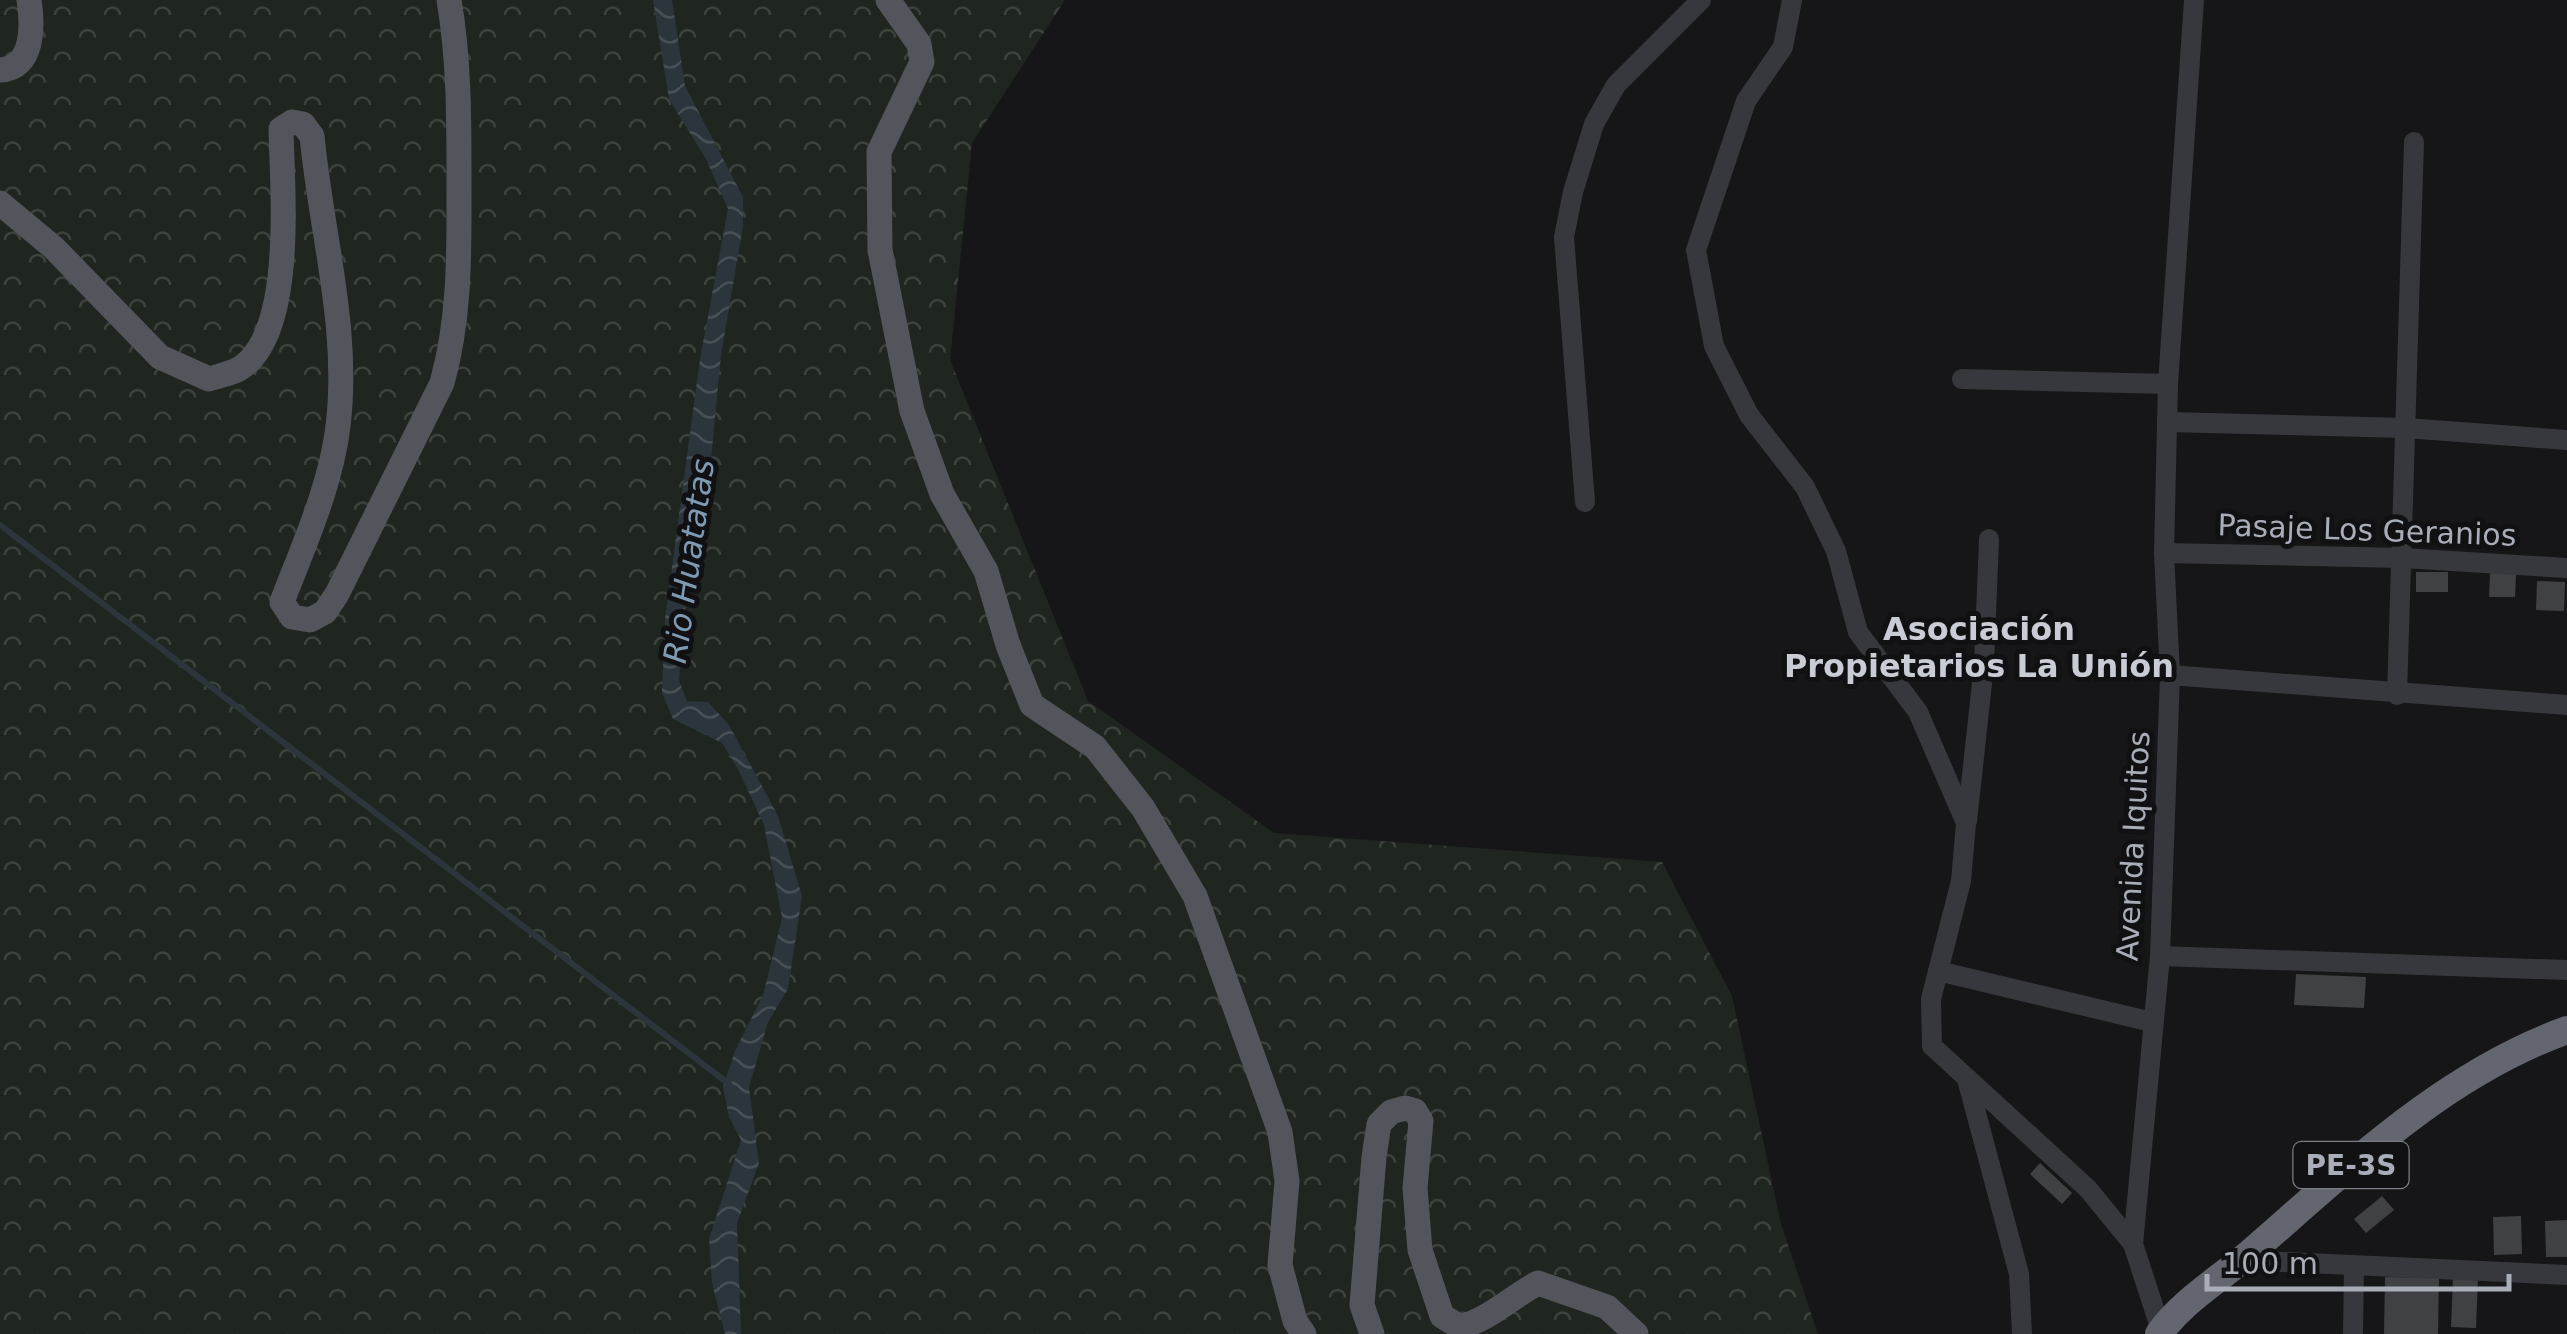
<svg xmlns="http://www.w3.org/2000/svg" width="2567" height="1334" font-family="'DejaVu Sans',sans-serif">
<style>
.forest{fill:url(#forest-crowns)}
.water{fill:url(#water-waves)}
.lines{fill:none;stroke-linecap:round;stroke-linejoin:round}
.stream{stroke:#2c353c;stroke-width:6}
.building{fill:#404145}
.minor{stroke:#37383d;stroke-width:20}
.major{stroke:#53555c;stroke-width:25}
.highway{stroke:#63666e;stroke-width:28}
.labels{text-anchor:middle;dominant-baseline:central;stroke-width:10;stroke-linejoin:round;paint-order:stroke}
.shield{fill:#111113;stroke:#7b7e86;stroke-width:2.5}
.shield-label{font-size:28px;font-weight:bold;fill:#a8adb8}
.street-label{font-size:30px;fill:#a8adb8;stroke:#111113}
.water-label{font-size:32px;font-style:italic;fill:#7f9bb3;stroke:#111113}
.neighbourhood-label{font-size:32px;font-weight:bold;fill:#c9ccd4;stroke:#111113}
</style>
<defs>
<pattern id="forest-crowns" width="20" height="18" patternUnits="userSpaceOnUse" patternTransform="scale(2.5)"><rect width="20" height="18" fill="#1e261f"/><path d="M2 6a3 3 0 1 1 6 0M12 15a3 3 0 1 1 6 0" fill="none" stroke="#3c433d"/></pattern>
<pattern id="water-waves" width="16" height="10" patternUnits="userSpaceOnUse" patternTransform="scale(2.5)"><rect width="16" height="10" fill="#2c353c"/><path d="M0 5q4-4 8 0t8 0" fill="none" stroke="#485056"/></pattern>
</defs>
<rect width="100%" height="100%" fill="#161618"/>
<path class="forest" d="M0 0H1065L972 143 950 360 1088 701 1274 833 1662 862 1732 996 1781 1224 1818 1334H0Z"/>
<path class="water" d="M653 0H672L685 86 743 197V226L721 355 707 501 684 616 679 681 687 701 708 702 729 725 778 816 802 896 788 989 768 1022 749 1087 759 1163 737 1223 741 1334H725L712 1283 709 1239 741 1140 729 1117 723 1087 735 1051 763 995 782 918 764 825 738 769 722 743 673 719 662 693 665 619 700 359 728 209 706 159 669 99Z"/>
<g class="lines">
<path class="stream" d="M0 525 729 1084"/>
</g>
<g class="building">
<rect x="2416" y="572" width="32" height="20"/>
<path d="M2490 573 2516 574 2515 597H2489Z"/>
<path d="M2537 581 2565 582 2564 611 2536 610Z"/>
<path d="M2296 974 2366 977 2364 1008 2294 1005Z"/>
<path d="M2040 1163 2072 1193 2062 1204 2030 1174Z"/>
<path d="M2382 1196 2394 1210 2366 1233 2354 1219Z"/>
<path d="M2521 1216 2522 1254 2494 1255 2493 1217Z"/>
<path d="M2567 1220V1257H2546L2545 1221Z"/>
<path d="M2385 1277 2439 1278 2438 1334H2384Z"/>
<path d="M2453 1277 2478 1278 2476 1328 2451 1327Z"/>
</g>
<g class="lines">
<g class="minor">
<path d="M1792 0 1783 47 1746 101 1696 250 1714 346 1749 415 1805 487 1836 551 1858 632 1918 712 1966 823 1961 881 1931 999 1932 1046 2088 1189 2133 1244"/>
<path d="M1962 379 2168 384"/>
<path d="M2167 422 2406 428 2567 440"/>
<path d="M1585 502 1564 237 1573 192 1594 124 1616 85 1701 0"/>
<path d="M2164 553 2402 558 2567 568"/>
<path d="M2170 675 2567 705"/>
<path d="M2397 695 2414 142"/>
<path d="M1967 821 1984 665 1989 539"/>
<path d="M2160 956 2567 970"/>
<path d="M1938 971 2152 1022"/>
<path d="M1967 1079 2019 1274 2022 1334"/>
<path d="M2241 1260 2567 1275"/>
<path d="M2161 1330 2133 1244 2160 956 2170 675 2164 553 2168 384 2194 0"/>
<path d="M2353 1334 2354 1267"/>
</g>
<g class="major">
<path d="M888 0 919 44 922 62 879 152 880 250 912 411 942 494 986 571 1008 645 1032 705 1095 747 1143 808 1195 896 1280 1132 1287 1181 1280 1265 1295 1321 1304 1334"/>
<path d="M0 70C34 69 33 25 29 0"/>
<path d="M0 203 54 248 160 357 209 379C218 376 230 374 239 369 296 335 282 188 281 129L292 122 303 124 312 136C321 232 350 329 338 426 331 486 303 547 282 602L292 617 310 620 325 612 337 594 442 383C461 315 459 247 459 177 459 117 459 59 449 0"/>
<path d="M1372 1334 1362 1305 1374 1157 1379 1124 1391 1112 1405 1108 1415 1111 1421 1121 1415 1188 1420 1250 1442 1316 1460 1327C1490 1319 1510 1298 1538 1283L1607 1307 1636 1334"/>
</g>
<path class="highway" d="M2159 1334C2182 1301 2220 1279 2250 1253 2347 1169 2444 1074 2567 1030"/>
</g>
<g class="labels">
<rect class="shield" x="2293.5" y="1142" width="115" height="46" rx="8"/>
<g class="shield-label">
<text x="2351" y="1165">PE-3S</text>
</g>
<g class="street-label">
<text transform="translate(2367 530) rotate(2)">Pasaje Los Geranios</text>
<text transform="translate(2133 846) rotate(-87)">Avenida Iquitos</text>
</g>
<g class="water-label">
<text transform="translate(689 561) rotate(-82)">Rio Huatatas</text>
</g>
<g class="neighbourhood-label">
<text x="1979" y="629">Asociación<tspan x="1979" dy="37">Propietarios La Unión</tspan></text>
</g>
</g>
<path d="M2207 1274v15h302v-15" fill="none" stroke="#a8adb8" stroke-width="5"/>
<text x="2222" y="1274" font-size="30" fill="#a8adb8" stroke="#111113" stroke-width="8" paint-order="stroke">100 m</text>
</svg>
